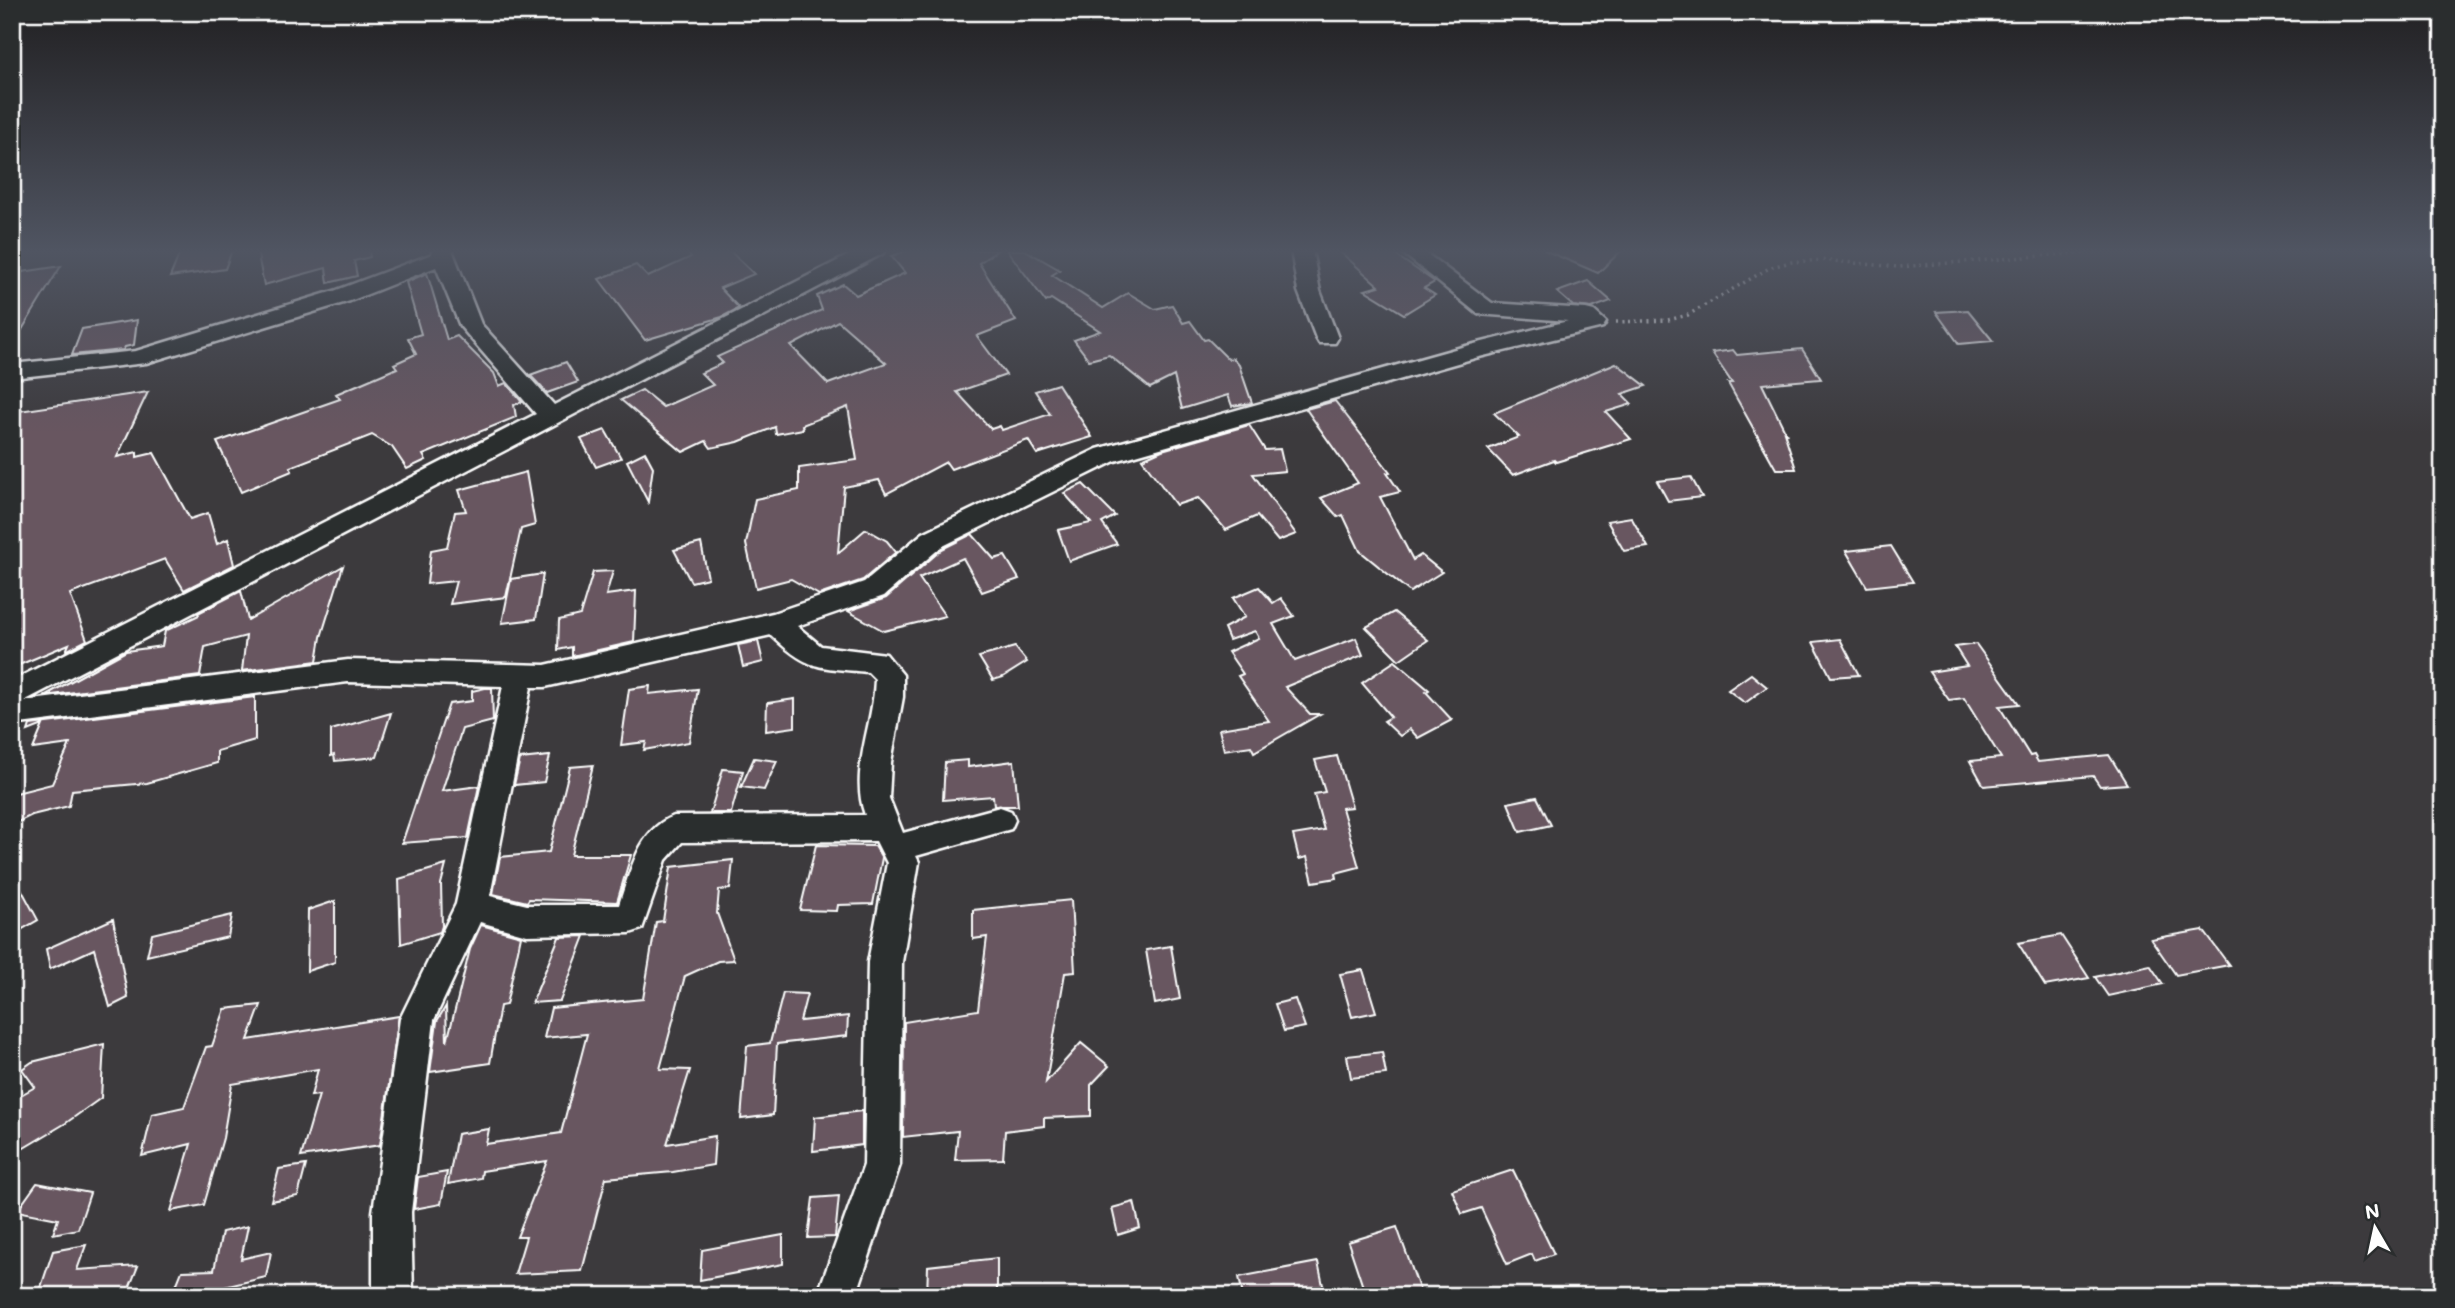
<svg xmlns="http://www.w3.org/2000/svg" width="2455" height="1308" font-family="Mali,sans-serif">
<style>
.building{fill:#675761;stroke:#fff;stroke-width:2;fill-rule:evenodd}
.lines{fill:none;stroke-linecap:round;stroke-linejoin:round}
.minor-casing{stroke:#fff;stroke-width:5}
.path{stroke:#fff;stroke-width:3.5;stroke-dasharray:2 4.5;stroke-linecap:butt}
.minor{fill:#2a2d2e;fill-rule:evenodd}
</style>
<rect width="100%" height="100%" fill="#3c3a3d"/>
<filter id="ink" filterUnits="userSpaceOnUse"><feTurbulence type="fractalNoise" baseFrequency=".0143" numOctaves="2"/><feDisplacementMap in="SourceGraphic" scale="14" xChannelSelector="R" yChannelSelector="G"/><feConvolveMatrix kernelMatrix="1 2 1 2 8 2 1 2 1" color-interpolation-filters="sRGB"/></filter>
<g filter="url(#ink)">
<g class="building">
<path d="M181 250H232L225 269 170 277Z"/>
<path d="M257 250H369L370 257 354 261 357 276 328 283 326 268 264 285Z"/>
<path d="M685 250H729L754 274 720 288 739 308 722 317 645 340 599 279 636 265 648 277 691 257Z"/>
<path d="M909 250H998L979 263 1016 321 977 336 1006 375 957 392 991 429 1000 426 1002 430 1050 414 1035 391 1058 384 1092 437 1037 454 1028 440 951 469 946 462 886 494 879 480 844 487 838 553 866 529 887 541 896 552 863 580 819 595 791 579 756 588 746 544 755 499 799 490V468L857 460 848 407 802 425 803 429 776 434 775 427 738 442 711 448 706 441 683 452 621 400 642 390 663 407 713 385 701 373 723 363 717 357 822 310 817 296 843 284 856 295 905 273 891 256ZM838 321 886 363 828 384 791 346Z"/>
<path d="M1007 250H1025L1060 270 1052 275 1103 308 1128 293 1155 309 1172 305 1183 323 1190 321 1204 340 1208 339 1228 359 1233 358 1239 365 1252 403 1232 406 1228 395 1182 409 1174 376 1150 388 1109 355 1089 360 1074 340 1100 331 1051 299 1046 302Z"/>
<path d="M1338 250H1388L1435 282 1424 288 1435 295 1404 314 1365 290 1379 286Z"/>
<path d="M1544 250H1622L1598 273Z"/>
<path d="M61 266 12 346V284L16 273Z"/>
<path d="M427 273 447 340 457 336 494 373 499 386 506 383 522 402 514 405 516 417 423 455 426 460 407 469 392 447 372 435 290 467 292 471 241 492 217 442 340 399 336 394 397 368 394 364 416 354 408 338 421 334 406 282Z"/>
<path d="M1588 281 1611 301 1592 308 1573 306 1557 292Z"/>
<path d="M1968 310 1993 341 1959 344 1936 312Z"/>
<path d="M137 320 134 345 125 347 123 350 72 355 82 329Z"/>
<path d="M1802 349 1821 379 1762 384 1786 433 1784 432 1796 469H1776L1728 383H1732L1712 353 1733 350 1737 355Z"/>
<path d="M566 362 578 382 547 393 530 375Z"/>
<path d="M1616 363 1646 386 1622 394 1632 404 1606 412 1631 439 1556 462 1554 460 1513 475 1488 449 1519 437 1494 413Z"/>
<path d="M148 392 117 457 137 452V457L154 453 190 519 208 513 217 544 228 539 234 565 184 590 165 559 70 594 87 640 66 651 69 644 12 668V412Z"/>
<path d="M1335 401 1390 472 1387 473 1400 492 1380 497 1413 560 1421 555 1442 572 1410 592 1360 551 1343 515 1338 517 1321 498 1358 483 1306 409Z"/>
<path d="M1249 425 1265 450 1280 449 1285 471 1253 474 1296 534 1278 541 1257 516 1226 530 1198 498 1176 505 1142 459 1162 450Z"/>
<path d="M605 430 621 458 596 467 581 439Z"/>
<path d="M645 452 653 467 648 502 627 461Z"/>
<path d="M526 472 535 525 521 529 506 597 450 604 456 581 427 584 431 550 447 547 455 512 466 511 459 490Z"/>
<path d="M1691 477 1702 497 1668 501 1657 481Z"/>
<path d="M1083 484 1115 516 1102 523 1117 544 1069 561 1058 530 1091 523 1064 493Z"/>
<path d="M1631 517 1648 547 1624 551 1607 521Z"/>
<path d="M972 534 994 559 1005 556 1019 579 982 592 963 558 919 578 945 616 884 631 848 611 886 598 942 549Z"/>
<path d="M701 543 708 578 691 582 674 550Z"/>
<path d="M1891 546 1913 582 1867 587 1846 551Z"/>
<path d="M343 566 321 637 317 661 242 671 246 636 205 647 200 676 44 696 126 651 162 646 165 631 199 615 198 613 241 591 248 620Z"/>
<path d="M613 571 606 595 636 591 634 642 572 656V647L558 650 559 620 580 615 593 572Z"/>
<path d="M543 574 536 619 502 623 511 579Z"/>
<path d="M1259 587 1273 603 1281 598 1294 616 1273 624 1295 661 1356 638 1363 655 1285 687 1310 714H1320L1254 752 1251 746 1224 750 1219 729 1269 721 1238 676 1243 674 1228 652 1259 638 1255 631 1229 640 1224 628 1245 617 1233 598Z"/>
<path d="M1394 612 1428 640 1399 660 1366 627Z"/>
<path d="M1840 639 1859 675 1831 677 1813 642Z"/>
<path d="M758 641 763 662 743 667 738 645Z"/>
<path d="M1976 644 2019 704 1999 706 2030 756 2034 755 2038 762 2109 755 2127 784 2100 786 2093 776 1984 786 1970 761 2001 758 1964 698 1949 700 1929 672 1967 666 1955 647Z"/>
<path d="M1015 647 1027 662 1003 677 993 680 979 657Z"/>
<path d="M1395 661 1429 690 1426 692 1452 720 1418 738 1410 729 1400 736 1384 721 1391 717 1362 683Z"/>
<path d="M1751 674 1767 687 1745 703 1728 690Z"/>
<path d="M650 686 649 694 698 689 689 742 644 750 646 742 621 745 629 689Z"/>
<path d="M485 688H492L493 721 462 729 442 791 479 786 468 838 402 843 449 704 472 701V691Z"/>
<path d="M255 697V740L217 751V763L147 783 72 790 69 806 32 815 12 825V794L52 784 70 744 33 749 43 725 28 731 30 725Z"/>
<path d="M795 699V727L766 731 767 703Z"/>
<path d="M391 713 377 757 335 761 334 755 331 756V730Z"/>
<path d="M550 756 544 782 514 785 520 759Z"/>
<path d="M1337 756 1352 807 1342 808 1359 867 1336 873 1337 878 1313 882 1307 857 1299 859 1293 835 1324 830 1314 794 1325 792 1315 760Z"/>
<path d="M754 758 777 761 764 790 741 787Z"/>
<path d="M968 760V767L1014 761 1018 806H994L993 796 943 800 945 762Z"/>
<path d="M593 765 571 855H631L617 902 529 899 527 902 493 894 500 857 549 852 570 767Z"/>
<path d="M723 769 743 771 731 813H710Z"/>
<path d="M1537 797 1551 825 1520 832 1508 803Z"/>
<path d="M816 845 875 846 882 858 873 904 838 905 837 911 800 910Z"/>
<path d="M733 860 730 889 719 890 717 913 734 960 718 961 685 976 660 1069 690 1070 667 1144 715 1136 713 1165 673 1172 606 1178 582 1271 515 1274 526 1237H517L547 1161 482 1171 481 1178 448 1184 457 1134 489 1129 486 1144 561 1133 587 1034 544 1038 551 1008 643 999 656 922 663 921 671 867Z"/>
<path d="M446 865 441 884 442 926 440 932 401 944 399 879Z"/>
<path d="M12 872 38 920 12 935Z"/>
<path d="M1071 900 1075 972 1065 973 1046 1082 1081 1043 1109 1066 1091 1085V1116L1044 1118V1126L1005 1131 1003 1159 955 1160 958 1131 903 1137 904 1022 978 1010 987 937 973 939V910Z"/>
<path d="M335 901V962L307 971 308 910Z"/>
<path d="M232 915 228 937 147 956 152 934Z"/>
<path d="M113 919 128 998 110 1007 94 949 50 969 46 949Z"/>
<path d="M481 925 521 936 506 1005 500 1006 490 1063 430 1072 437 1021 446 1006 447 1042 470 949Z"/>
<path d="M2203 930 2229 965 2176 975 2151 939Z"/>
<path d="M2061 935 2089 978 2045 986 2018 943Z"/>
<path d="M585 936 560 1001 532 1003 559 937Z"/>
<path d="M1171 946 1180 999 1155 1004 1146 950Z"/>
<path d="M2150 965 2163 984 2108 996 2095 977Z"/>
<path d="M1363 970 1376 1012 1352 1017 1340 974Z"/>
<path d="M783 993 807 994 800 1021 848 1016 847 1036 777 1044 773 1115 741 1119 747 1046 770 1043Z"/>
<path d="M1295 999 1305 1027 1284 1031 1275 1004Z"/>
<path d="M261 1005 248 1040 399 1016 380 1145 301 1157 319 1095 311 1096 318 1069 232 1084 223 1138 204 1205 171 1211 191 1144 142 1156 152 1114 184 1107 206 1047 212 1046 225 1009Z"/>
<path d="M104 1044 101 1098 66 1123 12 1155V1100L35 1087 22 1069 32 1062Z"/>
<path d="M1382 1052 1386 1074 1351 1078 1347 1056Z"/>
<path d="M862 1111V1145L813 1151 815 1117Z"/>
<path d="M306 1165 298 1196 271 1201 279 1169Z"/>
<path d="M1513 1170 1554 1254 1535 1261 1532 1254 1507 1264 1481 1208 1462 1214 1452 1190Z"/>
<path d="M447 1172 441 1204 414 1209 418 1177Z"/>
<path d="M37 1183 90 1193 78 1229 53 1234 58 1219 17 1211Z"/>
<path d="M839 1196 835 1237 808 1238 813 1198Z"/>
<path d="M1134 1202 1140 1228 1118 1235 1112 1208Z"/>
<path d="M248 1226 241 1259 271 1252 266 1277 199 1293 198 1296H172L182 1271 214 1270 222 1232Z"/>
<path d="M1397 1227 1420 1291 1407 1296H1366L1348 1242Z"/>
<path d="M783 1235V1264L700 1280 702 1250Z"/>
<path d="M86 1245 77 1270 138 1266 126 1296H38L53 1251Z"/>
<path d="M997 1258V1296H927L928 1266Z"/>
<path d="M1318 1262 1324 1290 1293 1296H1243L1239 1277Z"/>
</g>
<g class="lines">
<defs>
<g id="minor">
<path d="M432 250H452L481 324 554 405 859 250H886L882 254 24 701 348 660 545 665 773 613 864 582 923 533 1097 449 1462 347 1568 321 1478 314 1399 250H1422L1492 303 1586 309 1594 311 1606 322 1603 327 1475 358 1115 461 941 547 884 596 797 626 821 646 886 654 903 675V697L891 762 889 798 903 833 1000 807 1011 811 1015 820 1011 829 916 856 919 862 902 962 900 1165 856 1296H817L864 1165 868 962 887 863 876 841 682 842 666 860 642 929 630 933 527 935 480 922 434 1020 411 1212 413 1296H373V1212L400 1019 456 904 503 686 348 682 12 725V681L536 414 460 326 436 267 350 301 146 363 12 378V364L136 351 334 291 432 254ZM771 635C809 671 818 667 868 672L875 679C874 724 849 771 865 815L674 816C639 828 630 873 619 905H527L490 896 531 687H545Z"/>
<path d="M1291 250H1312L1320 291 1338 338 1335 343H1319L1316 338 1298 291Z"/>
</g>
</defs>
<use href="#minor" class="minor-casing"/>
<path class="path" d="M1616 322 1668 320 1688 315 1771 267 1791 262 1823 260 1898 267 2114 250"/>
<use href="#minor" class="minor"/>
</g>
</g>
<linearGradient id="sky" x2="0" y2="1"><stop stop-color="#212022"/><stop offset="0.58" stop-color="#505562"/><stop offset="1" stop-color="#505562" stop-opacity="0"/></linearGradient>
<rect width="2455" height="433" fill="url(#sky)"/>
<rect width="2455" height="1308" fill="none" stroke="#2a2d2e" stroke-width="42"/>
<rect x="21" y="21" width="2413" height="1266" fill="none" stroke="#fff" stroke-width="2.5" filter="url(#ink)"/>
<g transform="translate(2375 1228) rotate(351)" stroke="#2a2d2e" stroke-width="5" paint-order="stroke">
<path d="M0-5L12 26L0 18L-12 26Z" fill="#ffffff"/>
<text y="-10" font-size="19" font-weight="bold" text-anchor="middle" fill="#ffffff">N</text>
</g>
</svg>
